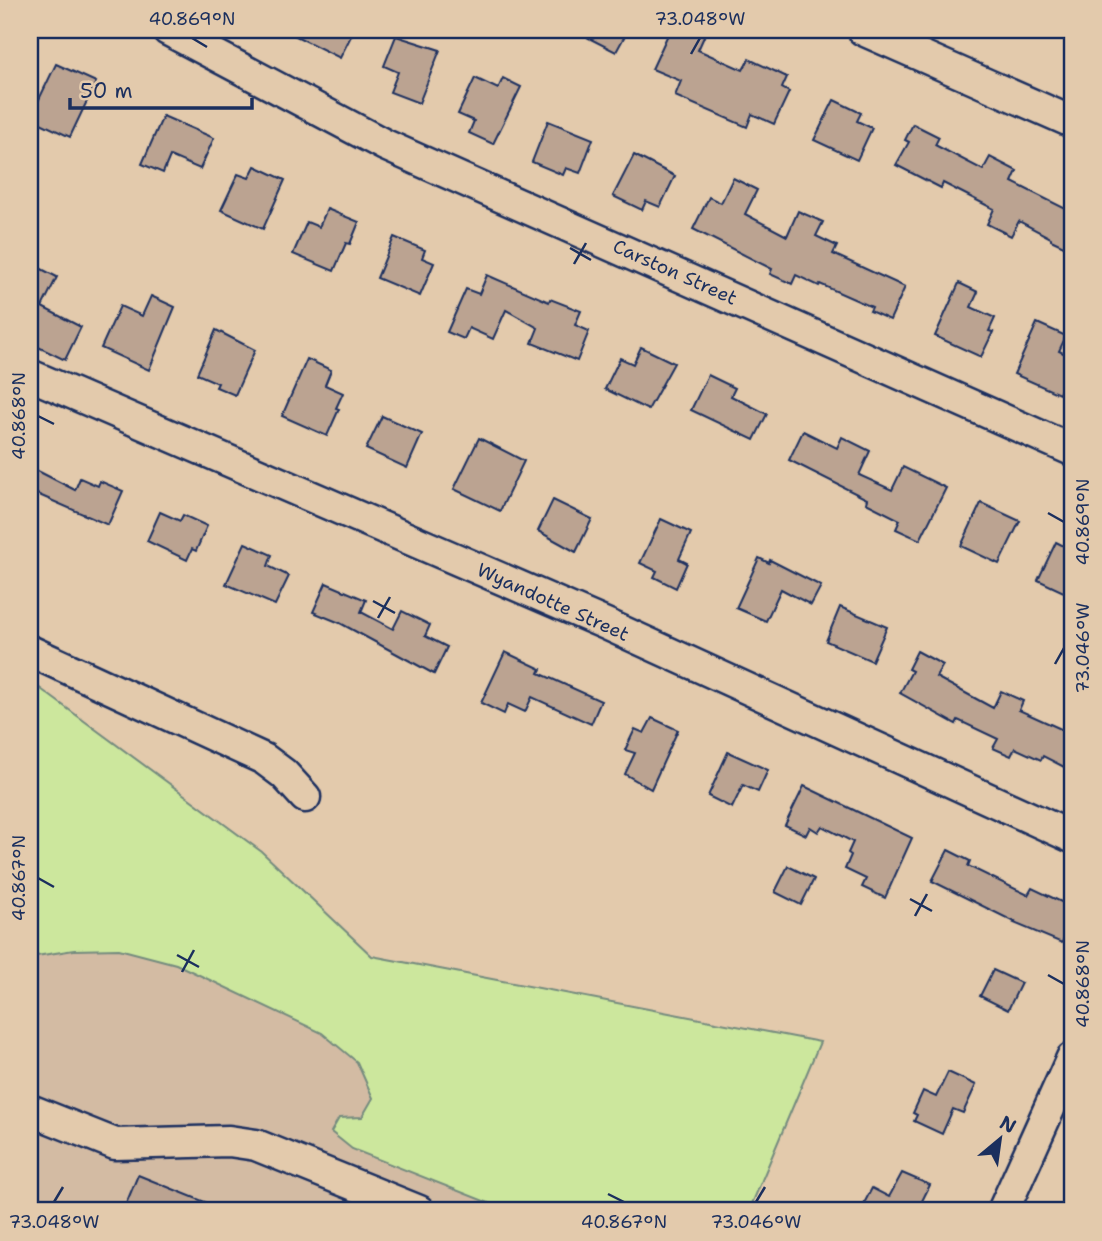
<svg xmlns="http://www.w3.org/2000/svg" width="1102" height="1241" font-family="'Shantell Sans',sans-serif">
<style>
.built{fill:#d3bba3}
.green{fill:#cce79d;stroke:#748b7e;stroke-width:2}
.building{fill:#bba391;stroke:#1b2f5e;stroke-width:2}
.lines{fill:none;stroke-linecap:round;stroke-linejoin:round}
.minor-casing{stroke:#1b2f5e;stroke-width:35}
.minor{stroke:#e3caac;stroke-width:30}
.ticks{fill:none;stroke:#1b2f5e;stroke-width:2.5}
.labels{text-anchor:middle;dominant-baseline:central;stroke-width:5;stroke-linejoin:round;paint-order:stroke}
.street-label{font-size:19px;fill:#1b2f5e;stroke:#e3caac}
.neatline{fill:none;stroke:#1b2f5e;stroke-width:2.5}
.ticks-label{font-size:18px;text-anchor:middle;fill:#1b2f5e}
</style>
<rect width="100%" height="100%" fill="#e3caac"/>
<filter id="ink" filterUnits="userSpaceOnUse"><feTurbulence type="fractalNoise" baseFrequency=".0143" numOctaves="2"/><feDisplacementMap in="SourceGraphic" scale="14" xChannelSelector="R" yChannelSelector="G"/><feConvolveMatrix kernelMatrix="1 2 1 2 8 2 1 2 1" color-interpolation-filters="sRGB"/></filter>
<g filter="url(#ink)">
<path class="built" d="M30 845 372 956 820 1042 749 1211H30Z"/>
<path class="green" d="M30 681 262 852 372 956 820 1042 749 1211H509L352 1149 331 1132 339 1118 362 1117 373 1098 357 1062 322 1033 176 964 119 949 74 950 30 957Z"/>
<g class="building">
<path d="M284 30H354L340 58Z"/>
<path d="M573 30H628L616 52Z"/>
<path d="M670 30H707L698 50 743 70 749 59 787 77 782 88 789 92 774 124 752 114 747 127 675 96 681 81 652 69Z"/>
<path d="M396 36 440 50 419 103 390 92 398 72 384 66Z"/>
<path d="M56 64 96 82 70 137 30 118Z"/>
<path d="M475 78 498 89 503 78 521 87 493 144 469 133 474 121 458 114Z"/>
<path d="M834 100 861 113 857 121 872 128 857 160 814 140Z"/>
<path d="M163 116 214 138 200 169 170 156 163 173 142 164Z"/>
<path d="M548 121 593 139 580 173 566 168 563 175 532 162Z"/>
<path d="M913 124 939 137 935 145 983 170 990 157 1017 171 1012 182 1072 212V250L1051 240V238L1019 221 1011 236 987 224 994 209 943 183 941 188 896 165 909 142 905 140Z"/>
<path d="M634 155 675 176 660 207 646 201 642 210 613 196Z"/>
<path d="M255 166 285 180 263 229 221 210 238 174 249 178Z"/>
<path d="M733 178 757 190 745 214 787 236 798 211 823 222 816 236 837 246 833 254 905 287 890 320 870 311 872 307 820 284 819 286 796 275 792 284 770 274 772 269 693 229 709 197 721 203Z"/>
<path d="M327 209 359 222 350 244 346 243 334 271 293 254 307 222 319 227Z"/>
<path d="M394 237 425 250 422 258 434 263 420 296 377 278Z"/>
<path d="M30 263 57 277 42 307 81 327 65 360 30 343Z"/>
<path d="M487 275 549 302 550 299 581 311 575 325 589 331 577 361 532 343 538 328 506 310 493 339 469 328 464 339 447 332 466 289 479 294Z"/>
<path d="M959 283 978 292 971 307 995 318 989 331 993 332 981 357 935 336Z"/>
<path d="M151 296 175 307 149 370 101 348 120 306 142 316Z"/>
<path d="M1037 323 1066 336 1059 351 1072 357V365L1059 394 1014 374Z"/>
<path d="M216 330 255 350 235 395 216 387 218 383 197 374Z"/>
<path d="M641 347 674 363 648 410 605 389 620 358 633 364Z"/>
<path d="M307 359 331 370 325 385 343 393 336 408 339 409 327 436 282 416Z"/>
<path d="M708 375 735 388 731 396 767 414 754 440 691 410Z"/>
<path d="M382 416 422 434 407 468 366 449Z"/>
<path d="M803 431 837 448 842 437 870 451 859 475 892 490 903 467 946 488 920 540 896 529 900 520 866 503 867 499 789 460Z"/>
<path d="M479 438 524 461 500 511 454 489Z"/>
<path d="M30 467 75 490 80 478 98 486 100 481 123 491 108 525 30 491Z"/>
<path d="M553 500 592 519 576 552 538 531Z"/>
<path d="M981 503 1020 521 999 564 961 546Z"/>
<path d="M160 512 180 521 183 515 207 526 196 551 192 549 187 560 147 541Z"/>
<path d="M661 519 691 533 679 559 687 563 676 588 654 577 657 571 640 563Z"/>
<path d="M1056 542 1072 550V596L1038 580Z"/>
<path d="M245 543 272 555 268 566 289 576 275 605 226 584Z"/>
<path d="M759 558 769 563 770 560 821 586 811 605 781 589 766 621 736 608Z"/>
<path d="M326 583 366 600 361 612 393 629 402 611 430 625 425 636 447 647 434 674 340 623 313 612Z"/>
<path d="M840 607 887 627 872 661 826 641Z"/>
<path d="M917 651 943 665 936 677 993 708 1001 691 1023 701 1019 710 1072 734V771L1043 756 1041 760 1015 748 1011 756 993 748 998 739 958 720 956 724 900 693 912 671 908 669Z"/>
<path d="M505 652 541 669 539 673 601 701 591 724 532 697 525 712 508 704 504 714 481 703Z"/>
<path d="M652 718 678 730 651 789 625 774 635 753 625 750 635 729 644 733Z"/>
<path d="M728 752 768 770 758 792 743 785 732 808 708 796Z"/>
<path d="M804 786 912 838 885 898 862 887 866 879 845 869 851 855 848 853 853 842 822 826 818 832 810 827 806 835 785 825Z"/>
<path d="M948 850 970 861 968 866 1028 895 1032 888 1072 907V919L1062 943 1014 923 1015 922 932 881Z"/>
<path d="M788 866 814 879 801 905 775 892Z"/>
<path d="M993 970 1021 983 1008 1010 980 996Z"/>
<path d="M948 1072 976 1085 963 1113 953 1109 942 1134 914 1121 917 1115 913 1113 923 1091 936 1097Z"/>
<path d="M902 1173 930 1185 917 1211H860L872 1188 889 1197Z"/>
<path d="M138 1175 225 1210 224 1211H123Z"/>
</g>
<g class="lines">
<defs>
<g id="minor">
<path d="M168 30 385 145 1072 450"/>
<path d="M863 30 1072 122"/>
<path d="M30 375 606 624 1072 837"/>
<path d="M30 651 264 759 284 774 305 797"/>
<path d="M30 1110 115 1144 229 1141 256 1145 419 1211"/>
<path d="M1003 1211 1072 1058"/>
</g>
</defs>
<use href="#minor" class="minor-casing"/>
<use href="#minor" class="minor"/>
</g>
</g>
<path class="ticks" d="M192 38 207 47M691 54 700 38M570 248 591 260M574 264 586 243M38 416 54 424M1048 513 1064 522M373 601 395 613M378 618 390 597M1055 664 1064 648M38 878 54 887M910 899 932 911M915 916 927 894M177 955 199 967M182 972 194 950M1048 975 1064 984M608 1194 624 1202M54 1202 63 1187M756 1202 765 1187"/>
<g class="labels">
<g class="street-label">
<text transform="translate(675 272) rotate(24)">Carston Street</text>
<text transform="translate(553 602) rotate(24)">Wyandotte Street</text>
</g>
</g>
<rect width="1102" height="1241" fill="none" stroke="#e3caac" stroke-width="77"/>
<g transform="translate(1000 1139) rotate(29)" stroke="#e3caac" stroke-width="5" paint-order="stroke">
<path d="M0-5L12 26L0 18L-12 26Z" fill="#1b2f5e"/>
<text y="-10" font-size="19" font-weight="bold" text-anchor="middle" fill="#1b2f5e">N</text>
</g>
<path d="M70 98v10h182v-10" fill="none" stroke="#1b2f5e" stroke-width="3.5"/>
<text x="80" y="98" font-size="21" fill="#1b2f5e" stroke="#e3caac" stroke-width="5" paint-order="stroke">50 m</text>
<rect x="38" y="38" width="1026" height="1164" class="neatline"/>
<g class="ticks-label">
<text x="192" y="25">40.869°N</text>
<text x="700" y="25">73.048°W</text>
<text transform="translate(19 416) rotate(-90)" y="6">40.868°N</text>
<text transform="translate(1083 522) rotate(-90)" y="6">40.869°N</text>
<text transform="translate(1083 648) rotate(-90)" y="6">73.046°W</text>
<text transform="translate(19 878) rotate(-90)" y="6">40.867°N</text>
<text transform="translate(1083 984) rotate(-90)" y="6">40.868°N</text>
<text x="54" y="1228">73.048°W</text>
<text x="624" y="1228">40.867°N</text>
<text x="756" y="1228">73.046°W</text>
</g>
</svg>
